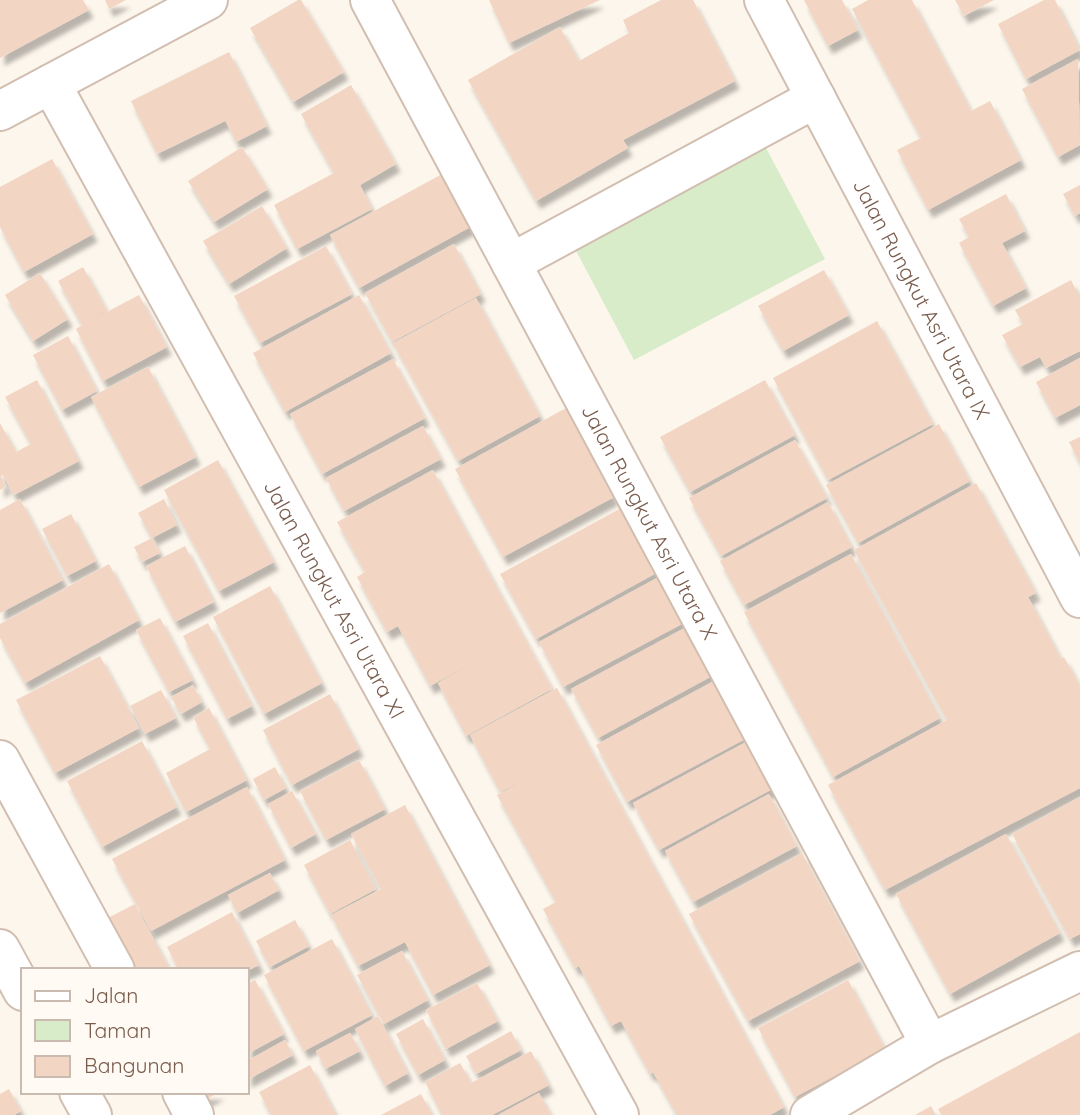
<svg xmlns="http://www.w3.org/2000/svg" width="1080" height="1115" font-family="Quicksand,sans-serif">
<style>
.green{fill:#d8ecc9}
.building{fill:#f3d5c3;filter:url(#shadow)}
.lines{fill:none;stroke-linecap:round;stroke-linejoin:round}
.minor-casing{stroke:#d1beb0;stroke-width:42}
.tertiary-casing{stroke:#d1beb0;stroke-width:42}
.minor{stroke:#fff;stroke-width:38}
.tertiary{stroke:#fff;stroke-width:38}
.labels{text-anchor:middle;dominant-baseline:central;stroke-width:7;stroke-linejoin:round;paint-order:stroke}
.street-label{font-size:21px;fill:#7a5c4d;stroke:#fffaf3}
</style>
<defs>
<filter id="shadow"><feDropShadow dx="4.5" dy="8" stdDeviation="2" flood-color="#0004"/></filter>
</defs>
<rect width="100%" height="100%" fill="#fdf6ec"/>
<path class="green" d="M765 146 825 259 634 360 574 247Z"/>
<g class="building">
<path d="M0 0H83L89 10 0 58Z"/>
<path d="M105 0H126L109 9Z"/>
<path d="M298 0H301L344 72 293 102 250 28Z"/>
<path d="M489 0H600L509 43Z"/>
<path d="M661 0H693L735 81 623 140 628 148 536 201 468 80 560 27 579 61 629 33 623 20Z"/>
<path d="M804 0H842L858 30 828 46Z"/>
<path d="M868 0H912L971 111 990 101 1021 160 928 210 897 150 921 138 852 9Z"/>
<path d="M955 0H994L964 16Z"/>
<path d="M1044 0H1055L1080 50 1026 79 998 24Z"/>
<path d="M229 52 267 126 236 142 221 112 225 121 157 154 131 101Z"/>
<path d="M1078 59 1080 145 1058 157 1022 89Z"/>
<path d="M351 85 396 164 360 185 372 209 297 249 274 205 334 173 301 114Z"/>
<path d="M242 147 268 189 214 222 188 181Z"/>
<path d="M52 159 93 234 24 272 0 227V187Z"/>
<path d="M444 173 472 226 359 288 330 235Z"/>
<path d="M1080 185V213L1075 216 1063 194Z"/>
<path d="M1006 194 1025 231 1002 243 1026 288 993 306 959 243 969 237 959 219Z"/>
<path d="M262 206 287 248 229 284 203 241Z"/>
<path d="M454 244 481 294 392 342 365 293Z"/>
<path d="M326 246 352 294 260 343 234 296Z"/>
<path d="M83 267 107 311 88 322 139 295 167 347 103 381 76 329 82 325 58 281Z"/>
<path d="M824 270 849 315 783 351 758 306Z"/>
<path d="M40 273 68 319 33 341 5 295Z"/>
<path d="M1071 280 1080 298V351L1046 368 1040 357 1020 367 1002 335 1023 324 1015 310Z"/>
<path d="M359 295 391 353 285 412 253 353Z"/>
<path d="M476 298 540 416 458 461 393 343Z"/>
<path d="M877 321 933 424 828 480 773 378Z"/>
<path d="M68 336 97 391 62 410 33 355Z"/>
<path d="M1080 358V405L1055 418 1036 382Z"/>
<path d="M393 359 425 418 322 474 290 414Z"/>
<path d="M148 367 196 457 139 487 91 397Z"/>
<path d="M37 380 79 461 14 495 3 475 1 476 6 486 0 490V423L16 452 31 444 5 397Z"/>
<path d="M765 380 795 435 690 492 660 437Z"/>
<path d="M566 408 614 497 503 557 455 469Z"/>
<path d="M939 424 970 481 858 543 826 485Z"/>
<path d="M423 426 441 459 344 511 326 478Z"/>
<path d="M1080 437V463L1069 442Z"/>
<path d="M795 440 827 498 721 556 689 498Z"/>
<path d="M218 460 274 562 219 591 164 490Z"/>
<path d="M433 470 552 689 466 736 438 683 468 665 430 686 398 626 387 632 357 577 365 572 337 522Z"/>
<path d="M976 483 1036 593 1028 597 1061 659 1064 657 1080 686V788L885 890 828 785 947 720 854 550Z"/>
<path d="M20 499 63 580 0 613V510Z"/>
<path d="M164 499 177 525 152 538 138 513Z"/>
<path d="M828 502 852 547 744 605 720 561Z"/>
<path d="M623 507 658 572 536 639 500 574Z"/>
<path d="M71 514 96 561 67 576 42 529Z"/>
<path d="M152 538 160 553 142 562 134 547Z"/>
<path d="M185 546 214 602 175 622 146 566Z"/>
<path d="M851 554 940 718 833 777 744 612Z"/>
<path d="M109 564 139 620 25 683 0 638V624Z"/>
<path d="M670 571 695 617 563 687 539 642Z"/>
<path d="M270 586 322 683 264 714 213 617Z"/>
<path d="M160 618 193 680 169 692 136 630Z"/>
<path d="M208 623 252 706 227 719 183 636Z"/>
<path d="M694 623 721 671 598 738 571 689Z"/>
<path d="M100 656 139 728 55 773 16 700Z"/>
<path d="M714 681 745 739 627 802 596 745Z"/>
<path d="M193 685 202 702 181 714 171 697Z"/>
<path d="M557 688 784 1107 770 1115H677L653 1072 650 1074 621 1021 611 1026 579 966 575 968 543 909 556 902 497 795 527 779 500 792 470 735Z"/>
<path d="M161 690 176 718 145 734 130 706Z"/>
<path d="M330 694 359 749 292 785 263 730Z"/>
<path d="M209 708 247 780 186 812 166 773 210 749 193 717Z"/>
<path d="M142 741 177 807 102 847 67 781Z"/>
<path d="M748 741 774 788 659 850 633 803Z"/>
<path d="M359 760 385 809 326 840 300 791Z"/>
<path d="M275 767 286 788 264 800 253 779Z"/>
<path d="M247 787 285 860 151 931 112 859Z"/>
<path d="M292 791 316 834 291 848 268 804Z"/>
<path d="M769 794 797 846 693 902 665 851Z"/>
<path d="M1080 797V934L1070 939 1012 834Z"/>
<path d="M405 805 490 965 433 995 405 942 358 966 331 915 381 889 351 834Z"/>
<path d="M1006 834 1060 933 950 994 896 894Z"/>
<path d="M350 840 376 889 330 914 304 865Z"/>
<path d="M802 853 860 961 748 1021 689 914Z"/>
<path d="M270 873 279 890 237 913 228 895Z"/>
<path d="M135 904 170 970H128L102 921Z"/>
<path d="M232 912 259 965 247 971 179 970 167 947Z"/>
<path d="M295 920 309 946 270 967 256 941Z"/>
<path d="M332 939 372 1015 304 1051 264 975Z"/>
<path d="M402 951 428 1000 384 1024 357 975Z"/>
<path d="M255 980 284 1034 247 1054V984Z"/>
<path d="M848 980 885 1049 795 1097 758 1028Z"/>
<path d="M477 983 498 1021 446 1049 426 1010Z"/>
<path d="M378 1016 408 1073 385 1086 355 1029Z"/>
<path d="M423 1019 445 1060 418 1075 396 1034Z"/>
<path d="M511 1031 521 1050 476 1074 466 1056Z"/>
<path d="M1080 1032V1115H941L938 1109Z"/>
<path d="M350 1033 360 1051 325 1069 316 1051Z"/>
<path d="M285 1040 293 1055 247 1080V1061Z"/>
<path d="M531 1051 549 1085 492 1115H442L425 1082 460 1063 471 1083Z"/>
<path d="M310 1065 336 1115H271L259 1092Z"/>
<path d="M9 1089 21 1111 14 1115H0V1094Z"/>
<path d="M193 1092H220L199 1103Z"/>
<path d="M539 1093 551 1115H498Z"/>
<path d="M421 1094 432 1115H381Z"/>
<path d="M931 1106 936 1115H915Z"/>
</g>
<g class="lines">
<defs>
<g id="minor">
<path id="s1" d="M370 0 930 1044"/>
<path id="s2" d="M764 0 1080 598"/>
<path id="s3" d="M51 84 619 1115"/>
<path d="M0 111 208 0"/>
<path d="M511 263 816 98"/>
<path d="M810 1115 930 1044 1080 971"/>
</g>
<g id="tertiary">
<path d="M0 760 115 970"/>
<path d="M0 949 23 991"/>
<path d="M79 1092 92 1115"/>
<path d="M182 1092 194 1115"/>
</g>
</defs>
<use href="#minor" class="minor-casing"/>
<use href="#tertiary" class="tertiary-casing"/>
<use href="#minor" class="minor"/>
<use href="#tertiary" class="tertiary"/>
</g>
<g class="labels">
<g class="street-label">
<text stroke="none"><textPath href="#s2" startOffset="338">Jalan Rungkut Asri Utara IX</textPath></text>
<text stroke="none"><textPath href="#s1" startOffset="592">Jalan Rungkut Asri Utara X</textPath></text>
<text stroke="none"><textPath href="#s3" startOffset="588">Jalan Rungkut Asri Utara XI</textPath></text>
</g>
</g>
<rect x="21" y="968" width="228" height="126" fill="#fffaf3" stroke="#cabbb1" stroke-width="2"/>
<rect x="35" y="991" width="35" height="10" fill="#ffffff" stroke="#cabbb1" stroke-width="2"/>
<text x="84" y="1003" font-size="21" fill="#7a5c4d">Jalan</text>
<rect x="35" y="1020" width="35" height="21" fill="#d8ecc9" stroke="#cabbb1" stroke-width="2"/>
<text x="84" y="1038" font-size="21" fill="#7a5c4d">Taman</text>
<rect x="35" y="1056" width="35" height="21" fill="#f3d5c3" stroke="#cabbb1" stroke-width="2"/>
<text x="84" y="1073" font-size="21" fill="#7a5c4d">Bangunan</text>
</svg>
